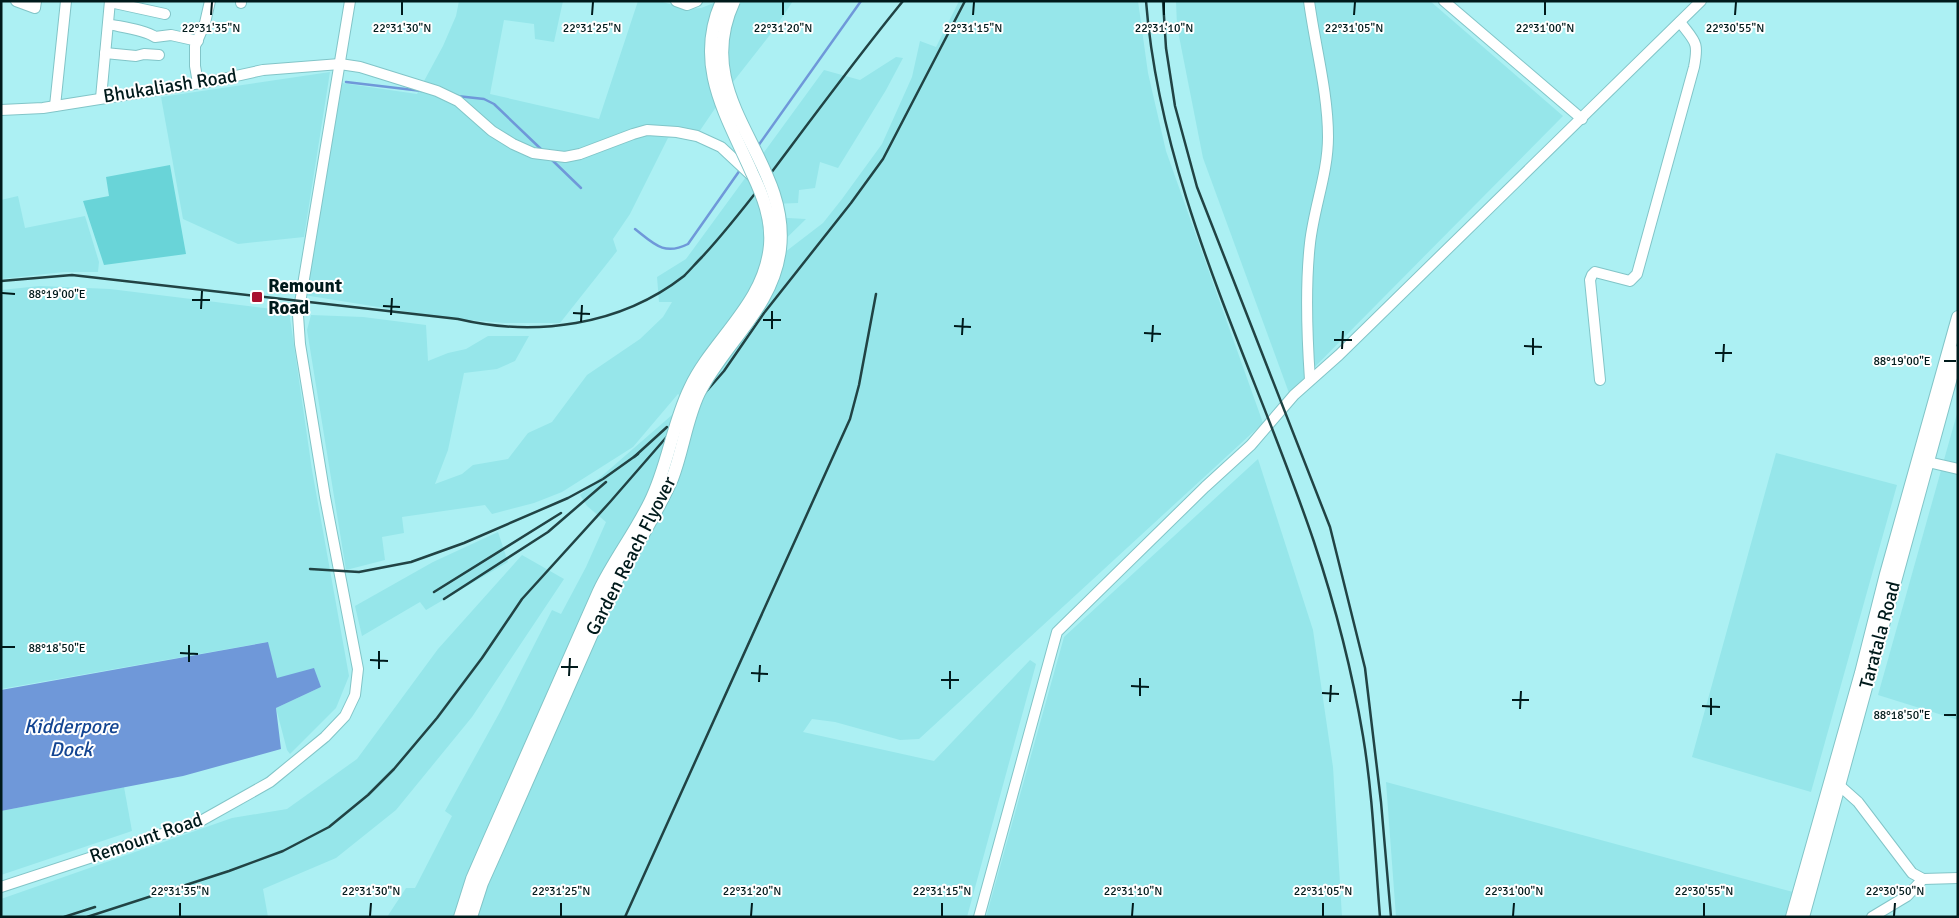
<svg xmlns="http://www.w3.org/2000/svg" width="1959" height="918" font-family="Signika,sans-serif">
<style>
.built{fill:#96e6ea}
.green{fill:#69d4d8}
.water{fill:#6f98d9}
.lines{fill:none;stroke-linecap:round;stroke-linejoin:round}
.stream{stroke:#6f98d9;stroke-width:2.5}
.minor-casing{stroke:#82c5c8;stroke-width:12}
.major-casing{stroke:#82c5c8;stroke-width:14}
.minor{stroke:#fff;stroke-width:10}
.major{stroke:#fff;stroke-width:12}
.rail{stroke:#214344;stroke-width:2.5}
.major-bridge-casing{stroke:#82c5c8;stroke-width:14;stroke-linecap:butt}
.major-bridge{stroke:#fff;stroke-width:12}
.ticks{fill:none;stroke:#001a1b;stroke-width:2}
.poi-dot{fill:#a9112f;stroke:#fff;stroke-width:2}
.labels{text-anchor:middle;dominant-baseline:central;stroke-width:4;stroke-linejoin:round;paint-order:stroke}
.street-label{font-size:19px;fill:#001a1b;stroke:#fff}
.poi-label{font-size:19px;font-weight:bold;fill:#001a1b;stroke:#fff;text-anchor:start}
.water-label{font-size:20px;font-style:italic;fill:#134592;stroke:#fff}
.ticks-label{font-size:12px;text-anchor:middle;fill:#001a1b;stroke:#fff;stroke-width:4;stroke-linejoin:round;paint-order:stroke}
</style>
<rect width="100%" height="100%" fill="#acf0f3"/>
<g class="built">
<path d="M459 1H563L554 42 535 39 534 24 504 20 490 94 599 119 638 1H659L687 9 701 8 719 1H793L773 31 733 82 699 132 668 138 630 214 613 239 617 251 560 323H504L446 318 304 295 342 83 417 94 443 46 456 16Z"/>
<path d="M959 1H1138L1148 73 1166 151 1263 423 919 739 900 740 835 722 812 719 803 732 934 761 1030 660 1036 664 967 917H387L406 888H415L452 816 445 811 501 710 552 610 561 614 586 567 606 522 587 506 580 495 680 408 763 269 823 223 842 199 882 144 912 77 920 41 936 47Z"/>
<path d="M1176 1H1430L1563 116 1289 393 1203 158 1177 26Z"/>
<path d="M896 57 903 58 886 90 838 168 820 162 815 188 799 190 798 203 773 204 770 217 806 219 759 265 757 311 686 400 678 394 633 447 562 492 534 503 492 514 485 505 402 517 404 533 382 537 385 560 346 570 307 330 311 315 363 317 426 325 428 361 448 353 466 349 488 336H529L515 361 497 369 464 373 448 450 435 484 462 474 473 465 508 459 528 433 552 422 587 375 640 339 663 317 672 302H659L657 277 686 259 824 70 860 80Z"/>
<path d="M330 72 304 237 238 244 183 219 161 97Z"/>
<path d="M18 196 25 228 85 216 99 262 98 272H64L1 279V200Z"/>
<path d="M40 286 110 289 289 311 312 470 349 676 336 708 290 754 287 750 276 708 321 687 277 678 267 642 1 689V290Z"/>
<path d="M1958 410V720L1878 695Z"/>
<path d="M1776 453 1897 485 1811 792 1692 757Z"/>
<path d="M1258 459 1313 630 1333 767 1342 917H986L1064 637Z"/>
<path d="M498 532 508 562 426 610 420 602 362 636 355 606 433 562Z"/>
<path d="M522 555 564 579 472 717 396 810 336 858 263 889 268 917H1V899L232 818 287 809 357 759 438 649Z"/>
<path d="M1386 782 1793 892 1786 917H1396Z"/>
<path d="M124 787 132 831 1 875V811Z"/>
</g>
<path class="green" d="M170 165 186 254 104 265 83 201 109 196 106 177Z"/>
<path class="water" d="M268 642 277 678 314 668 321 687 276 708 281 749 183 776 1 811V690Z"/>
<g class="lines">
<g class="stream">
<path d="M346 82 422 91"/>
<path d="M457 96 484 99 494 104 542 150"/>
<path d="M758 146 861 1"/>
<path d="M551 159 581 188"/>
<path d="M635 229C654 244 664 256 688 244L740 170"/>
</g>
<defs>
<g id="minor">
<path d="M16 1 35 8 36 1"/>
<path d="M676 1 687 5 697 1"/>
<path d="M1309 1C1315 46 1328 92 1328 137 1328 173 1314 207 1310 243 1305 287 1307 336 1310 380"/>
<path d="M1444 1 1582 119"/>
<path d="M110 2 165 14"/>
<path d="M241 3V1"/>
<path d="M108 24C121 27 146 30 155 37L171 35 198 41"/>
<path d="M105 53 136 56 144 54 159 55"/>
<path d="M198 83 195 66V46L205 23 210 1"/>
<path d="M101 98 110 1"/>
<path d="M55 106 66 1"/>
<path d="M1 110 43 108 213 81 263 70 340 64 360 67 437 91 458 101 492 131 513 144 533 153 565 157 580 154 633 134 647 130 677 132 697 136 721 147 752 176"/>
<path d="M1600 380 1590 280 1592 275 1595 272 1630 281 1637 274 1694 67C1699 41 1695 42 1680 22"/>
<path d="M1928 462 1958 469"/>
<path d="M1840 786 1858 802 1912 873 1923 879 1958 878"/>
<path d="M1 887 199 822 270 782 325 737 345 716 355 695 358 669 325 497 300 344 298 315 350 1"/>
<path d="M979 917 1057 632 1205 487 1251 445 1294 395 1339 355 1701 1"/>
<path d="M1872 917 1907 896 1923 879"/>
</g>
<g id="major">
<path d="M1792 917 1861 673 1886 574 1958 317"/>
<path d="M1803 917 1958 352"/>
</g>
</defs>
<use href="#minor" class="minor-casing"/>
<use href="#major" class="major-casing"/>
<use href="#minor" class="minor"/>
<use href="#major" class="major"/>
<g class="rail">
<path d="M1146 1C1161 192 1254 364 1314 542 1335 605 1352 670 1363 736 1373 796 1375 856 1380 917"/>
<path d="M1163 1 1166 48 1175 106 1197 187 1330 527 1365 668 1381 802 1391 917"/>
<path d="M1 281 72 275 458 319C535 337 620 326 684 276 690 270 696 263 702 257 728 229 751 199 774 169 816 113 858 56 903 1"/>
<path d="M634 457 667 427"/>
<path d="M310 569 359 572 411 562 464 543 568 498 603 479 638 454"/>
<path d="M434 592 561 513"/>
<path d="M444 599 548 532 606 482"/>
<path d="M64 917 95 907"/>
<path d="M87 917 229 871 283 851 329 827 368 795 394 769 437 718 482 658 522 599 610 502 724 371 764 313 851 203 883 159 965 1"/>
<path d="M625 917 850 419 859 385 876 294"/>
</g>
<defs>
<g id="major-bridge">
<path d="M460 917 472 879 489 840 599 591C614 560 635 533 650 502 668 466 672 425 690 388 713 339 765 304 770 245 772 219 763 196 752 173 727 116 693 65 722 1"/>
<path d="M471 917 482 883 499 845 609 595C629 556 654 520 672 479 683 451 686 420 699 393 724 343 773 308 780 249 791 158 688 100 734 1"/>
</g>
</defs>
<use href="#major-bridge" class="major-bridge-casing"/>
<use href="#major-bridge" class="major-bridge"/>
</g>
<path class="ticks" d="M211 15 212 2M402 15V2M592 15 593 2M783 15V2M973 15 974 2M1164 15V2M1354 15 1355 2M1545 15V2M1735 15 1736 2M2 293 15 294M192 300H210M383 306 400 307M201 309 202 291M573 313 590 314M391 315 392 298M763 320H781M581 322 582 305M954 326 971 327M772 329V311M1144 333 1161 334M962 335 963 318M1334 340H1352M1152 342 1153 325M1524 346 1542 347M1342 349 1343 331M1715 353H1732M1533 355V338M1944 361H1956M1723 362 1724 344M2 647H15M180 653 198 654M370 660 388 661M189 662V645M561 667H578M379 669V651M751 673 768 674M569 676 570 658M941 680H959M759 682 760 665M1131 686 1149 687M950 689V671M1322 693 1339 694M1140 696V678M1512 700H1529M1330 702 1331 685M1702 706 1720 707M1520 709 1521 691M1711 715V698M1944 715H1956M180 916V903M370 916 371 903M561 916V903M751 916 752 903M942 916V903M1132 916 1133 903M1323 916V903M1513 916 1514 903M1704 916V903M1894 916 1895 903"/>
<rect class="poi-dot" x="251" y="291" width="12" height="12" rx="2.5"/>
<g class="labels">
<g class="street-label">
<text transform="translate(170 86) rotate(-9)">Bhukaliash Road</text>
<text transform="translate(631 556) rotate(-63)">Garden Reach Flyover</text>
<text transform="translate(1880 635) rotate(-75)">Taratala Road</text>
<text transform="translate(146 838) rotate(-19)">Remount Road</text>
</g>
<g class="poi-label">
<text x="268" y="286">Remount<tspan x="268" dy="22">Road</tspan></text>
</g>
<g class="water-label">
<text x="71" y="726">Kidderpore<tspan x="71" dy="23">Dock</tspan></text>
</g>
</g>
<g class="ticks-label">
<text x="211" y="32">22°31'35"N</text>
<text x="402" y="32">22°31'30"N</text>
<text x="592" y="32">22°31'25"N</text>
<text x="783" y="32">22°31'20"N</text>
<text x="973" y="32">22°31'15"N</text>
<text x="1164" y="32">22°31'10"N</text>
<text x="1354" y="32">22°31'05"N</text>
<text x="1545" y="32">22°31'00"N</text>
<text x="1735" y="32">22°30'55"N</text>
<text x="57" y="298">88°19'00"E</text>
<text x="1902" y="365">88°19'00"E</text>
<text x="57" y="652">88°18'50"E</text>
<text x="1902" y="719">88°18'50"E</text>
<text x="180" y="895">22°31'35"N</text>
<text x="371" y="895">22°31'30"N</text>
<text x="561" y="895">22°31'25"N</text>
<text x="752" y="895">22°31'20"N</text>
<text x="942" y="895">22°31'15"N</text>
<text x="1133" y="895">22°31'10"N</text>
<text x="1323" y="895">22°31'05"N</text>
<text x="1514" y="895">22°31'00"N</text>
<text x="1704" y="895">22°30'55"N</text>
<text x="1895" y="895">22°30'50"N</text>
</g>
<rect width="1959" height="918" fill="none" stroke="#001a1b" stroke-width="5"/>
</svg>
